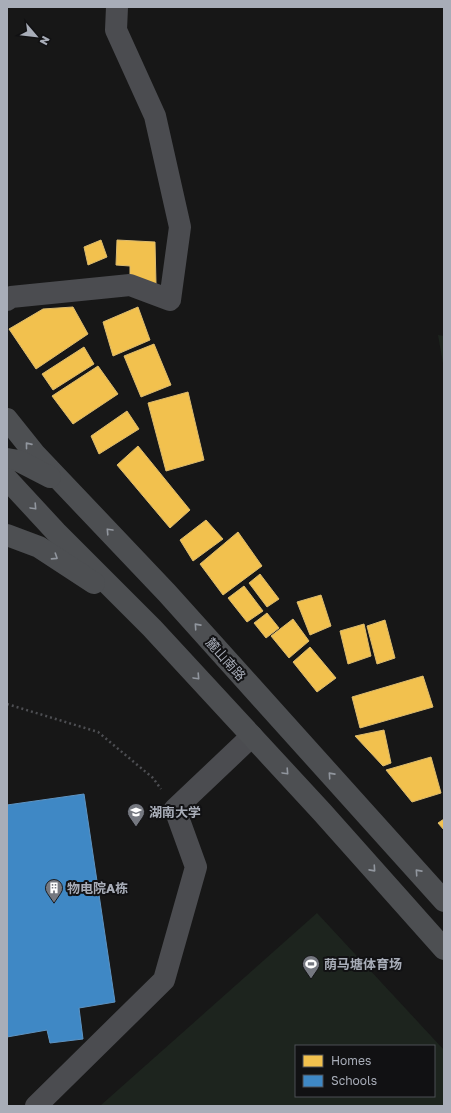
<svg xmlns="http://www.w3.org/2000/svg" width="451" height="1113" font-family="'Golos Text','Noto Sans SC',sans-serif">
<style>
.green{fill:#1d241e;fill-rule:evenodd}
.homes{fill:#f2c14e;stroke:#dcbb6e}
.schools{fill:#3f88c5;stroke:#5e93c1}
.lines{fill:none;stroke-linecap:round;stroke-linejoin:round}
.path{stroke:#4d4e52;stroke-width:2.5;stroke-dasharray:2 3;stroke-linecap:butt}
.minor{stroke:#4b4c50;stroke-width:22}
.major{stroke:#4d4f52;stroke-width:22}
.oneway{stroke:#91969e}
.labels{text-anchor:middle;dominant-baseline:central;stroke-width:4;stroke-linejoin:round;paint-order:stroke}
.street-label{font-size:13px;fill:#a8adb8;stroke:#111113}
.poi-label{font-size:13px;font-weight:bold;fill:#a8adb8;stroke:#111113;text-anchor:start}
</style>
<rect width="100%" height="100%" fill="#171717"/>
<g class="green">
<path d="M438 335 444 336V369Z"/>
<path d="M317 913 444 1050V1106H100ZM296 1046H434V1096H296Z"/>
</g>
<g class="homes">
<path d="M101 240 107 257 88 265 84 247Z"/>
<path d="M117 240 155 242 156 284 130 285V266L116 265Z"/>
<path d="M73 307 88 334 36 369 9 329 43 309Z"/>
<path d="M138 307 150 340 113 356 103 322Z"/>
<path d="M154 344 171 385 141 397 124 356Z"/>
<path d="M84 347 94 364 53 390 42 374Z"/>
<path d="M98 366 118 394 73 424 52 396Z"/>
<path d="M188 392 204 460 166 471 148 403Z"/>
<path d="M127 411 139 429 99 454 91 436Z"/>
<path d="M138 446 190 510 170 528 117 465Z"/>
<path d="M206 520 223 539 193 561 180 540Z"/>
<path d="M238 532 262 566 223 595 200 564Z"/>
<path d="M260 574 279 599 267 607 249 583Z"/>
<path d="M244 586 263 611 247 622 228 598Z"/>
<path d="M321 595 331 626 310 635 297 602Z"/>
<path d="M267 613 279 628 266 638 254 623Z"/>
<path d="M293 619 309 641 289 658 271 636Z"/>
<path d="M385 620 395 658 377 664 367 626Z"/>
<path d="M364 624 371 656 348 664 340 631Z"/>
<path d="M310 647 336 678 317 692 293 662Z"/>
<path d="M423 676 433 707 360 728 352 697Z"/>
<path d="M384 730 391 763 383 766 355 736Z"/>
<path d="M431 757 441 793 412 802 386 770Z"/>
<path d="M444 819V830L438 823Z"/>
</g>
<path class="schools" d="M84 794 115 1002 79 1008 83 1039 50 1043 47 1030 7 1037V805Z"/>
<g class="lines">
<path class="path" d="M7 704 98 732 153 778 161 789"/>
<g class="minor">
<path d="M7 300 11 297 130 285 170 300 180 227 155 116 116 30 117 7"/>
<path d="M36 1106 164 980 196 867 175 809 252 736"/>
</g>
<g class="major">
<path d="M7 419 35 454 167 593 444 901"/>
<path d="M7 459 19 461 50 477"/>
<path d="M7 479 56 532 152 628 322 812 444 949"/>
<path d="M7 535 39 547 94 583"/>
</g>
</g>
<defs><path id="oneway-chevron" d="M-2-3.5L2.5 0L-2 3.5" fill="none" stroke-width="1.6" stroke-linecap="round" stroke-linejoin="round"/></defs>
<g class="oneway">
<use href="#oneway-chevron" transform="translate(28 445) rotate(-129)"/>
<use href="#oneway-chevron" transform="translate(34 507) rotate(47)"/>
<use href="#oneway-chevron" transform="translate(109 531) rotate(-133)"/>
<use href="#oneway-chevron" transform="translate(55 557) rotate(33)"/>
<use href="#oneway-chevron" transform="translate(197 626) rotate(-132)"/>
<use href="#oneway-chevron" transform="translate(197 677) rotate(47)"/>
<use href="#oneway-chevron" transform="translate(286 772) rotate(47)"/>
<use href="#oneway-chevron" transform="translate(331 775) rotate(-132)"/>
<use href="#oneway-chevron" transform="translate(373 869) rotate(48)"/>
<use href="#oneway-chevron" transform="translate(418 872) rotate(-132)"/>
</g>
<defs>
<symbol id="university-pin" viewBox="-11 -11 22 30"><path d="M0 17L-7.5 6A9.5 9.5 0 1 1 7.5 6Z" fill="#757880" stroke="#111113"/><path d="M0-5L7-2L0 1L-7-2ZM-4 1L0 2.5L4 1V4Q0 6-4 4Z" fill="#fff"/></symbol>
<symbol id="building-pin" viewBox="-11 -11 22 30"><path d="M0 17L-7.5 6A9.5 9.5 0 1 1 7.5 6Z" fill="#757880" stroke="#111113"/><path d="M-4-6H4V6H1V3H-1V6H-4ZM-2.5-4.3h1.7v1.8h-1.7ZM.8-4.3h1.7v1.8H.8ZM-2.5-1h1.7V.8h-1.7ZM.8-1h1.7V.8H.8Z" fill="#fff"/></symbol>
<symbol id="stadium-pin" viewBox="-11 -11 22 30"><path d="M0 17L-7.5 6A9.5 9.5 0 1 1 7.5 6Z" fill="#757880" stroke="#111113"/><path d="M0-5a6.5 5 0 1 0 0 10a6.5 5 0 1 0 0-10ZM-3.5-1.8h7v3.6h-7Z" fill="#fff"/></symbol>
</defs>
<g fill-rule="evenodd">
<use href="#university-pin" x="126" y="802" width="20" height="27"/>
<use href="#building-pin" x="44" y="878" width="20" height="27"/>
<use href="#stadium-pin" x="301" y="954" width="20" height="27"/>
</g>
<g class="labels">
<g class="street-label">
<text transform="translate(226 659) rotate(48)">麓山南路</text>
</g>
<g class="poi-label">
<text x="149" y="812">湖南大学</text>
<text x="67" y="888">物电院A栋</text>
<text x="324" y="964">荫马塘体育场</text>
</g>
</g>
<rect width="451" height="1113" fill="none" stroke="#a8adb8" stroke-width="16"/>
<rect x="295" y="1045" width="140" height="52" fill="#111113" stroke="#4d4f55"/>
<rect x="303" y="1055" width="20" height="12" fill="#f2c14e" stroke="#4d4f55"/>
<text x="331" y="1065" font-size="12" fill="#a8adb8">Homes</text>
<rect x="303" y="1075" width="20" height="12" fill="#3f88c5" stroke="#4d4f55"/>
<text x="331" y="1085" font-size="12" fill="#a8adb8">Schools</text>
<g transform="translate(36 36) rotate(118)" stroke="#111113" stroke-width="3" paint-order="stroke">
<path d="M0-3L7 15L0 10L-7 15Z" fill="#a8adb8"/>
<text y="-6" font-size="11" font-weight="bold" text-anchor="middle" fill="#a8adb8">N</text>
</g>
</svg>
